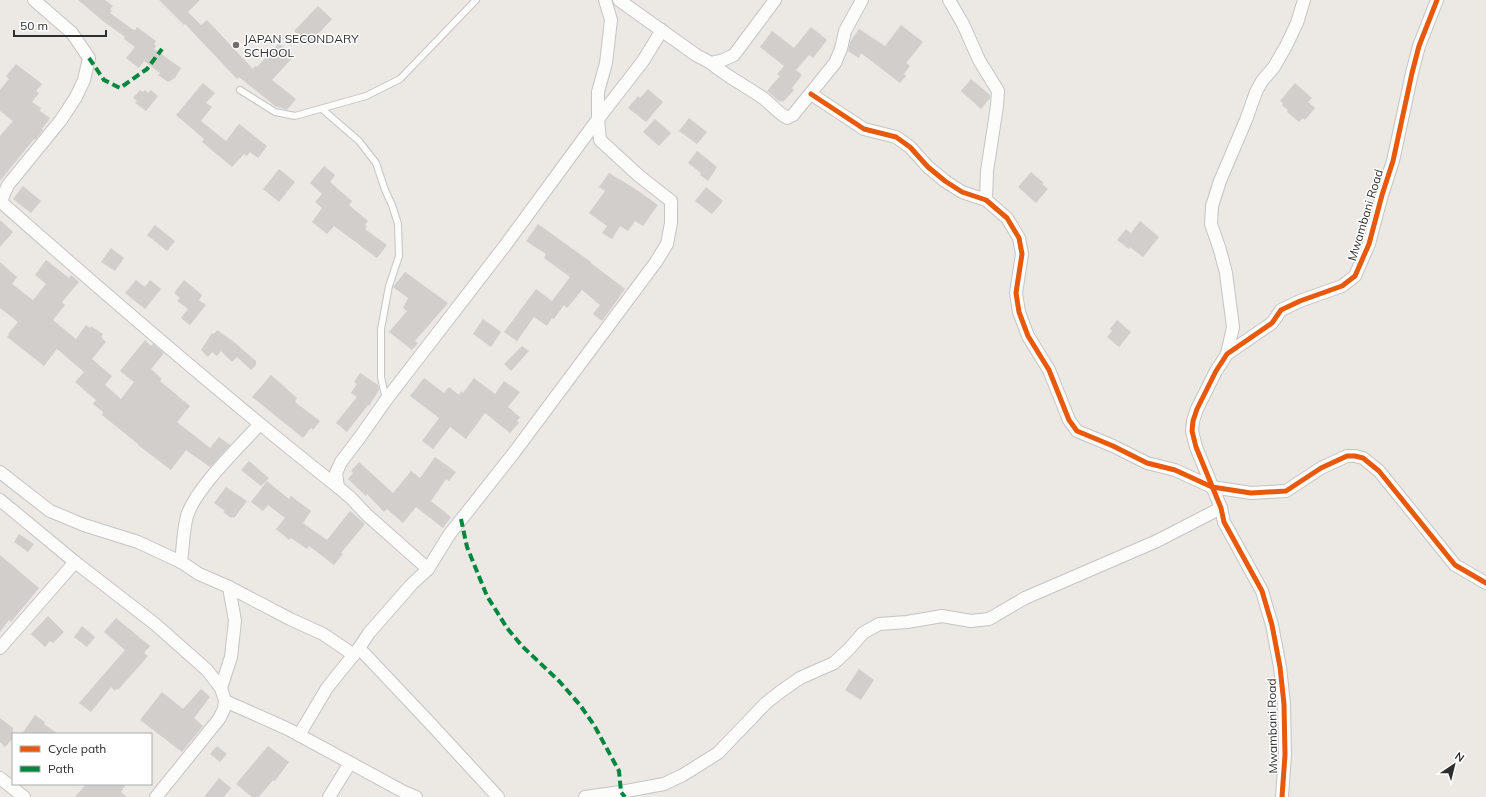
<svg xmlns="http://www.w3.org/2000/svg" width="1486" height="797" font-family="Mulish,sans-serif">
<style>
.building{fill:#d1cecb}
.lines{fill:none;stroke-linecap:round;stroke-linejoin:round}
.service-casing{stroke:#c5c4c5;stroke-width:8}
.minor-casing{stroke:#c5c4c5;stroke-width:14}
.service{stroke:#fcfcfb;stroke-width:6}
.minor{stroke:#fcfcfb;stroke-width:12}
.quiet{stroke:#00873e;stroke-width:4;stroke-dasharray:8 4;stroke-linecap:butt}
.cycleway-casing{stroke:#fff;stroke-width:8}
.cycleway{stroke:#e8590c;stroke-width:5}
.poi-dot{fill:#706f6e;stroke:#fff;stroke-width:1.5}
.labels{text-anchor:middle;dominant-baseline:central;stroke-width:3;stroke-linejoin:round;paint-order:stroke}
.poi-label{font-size:12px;fill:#2e2e2e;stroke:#fff;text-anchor:start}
.street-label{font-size:12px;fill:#2e2e2e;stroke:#fff}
</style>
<rect width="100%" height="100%" fill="#ece8e4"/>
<g class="building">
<path d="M78 0H105L113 6 110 9 112 11 110 13 132 29 135 30 137 27 156 41 154 44 156 46 154 49 181 68 175 78 168 82 158 75 160 73 144 61 139 68 126 58 135 47 124 39 125 37 103 21Z"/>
<path d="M159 0H200L188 12 201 25 207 20 253 69 255 66 257 67 279 43 294 56 272 80 296 99 287 110 275 106 239 77 237 79 185 24 184 25Z"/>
<path d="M318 6 332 19 308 45 294 31Z"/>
<path d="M901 25 923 42 906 63 910 66 904 74 906 76 900 83 861 53 859 58 848 51 850 42 859 29 885 46Z"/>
<path d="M811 27 827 40 813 58 809 55 796 70 802 75 792 88 794 90 783 102 781 100 780 102 767 91 780 76 777 74 784 66 760 47 772 31 794 48Z"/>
<path d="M16 64 42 84 36 91 39 93 32 102 41 108 40 111 50 118 42 129 43 130 35 140 34 139 0 181V136L13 121 0 111V90L9 79 6 76Z"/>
<path d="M971 79 990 95V98L981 109 961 91Z"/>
<path d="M203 83 215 93 206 103 212 107 201 121 226 141 239 124 267 146 258 158 250 152 247 156 244 154 232 167 202 142 204 139 176 115Z"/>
<path d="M1295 83 1312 98 1308 102 1315 108 1305 120 1303 118 1299 122 1287 112 1288 110 1282 105 1283 103 1280 101Z"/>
<path d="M648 89 663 102 646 122 628 108 638 96 640 98Z"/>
<path d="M140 90 143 92 145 90 148 93 151 90 158 96 146 111 135 103 137 101 133 98Z"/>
<path d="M689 118 707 132 697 144 679 131Z"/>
<path d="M655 119 671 133 659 146 643 132Z"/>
<path d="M697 151 717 167 708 181 700 175 701 173 688 163Z"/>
<path d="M324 166 335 175 330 182 352 201 349 205 368 221 365 225 367 226 365 229 387 245 377 258 334 226 327 234 312 222 322 208 315 202 322 194 310 183Z"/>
<path d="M279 169 295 182 279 202 263 189Z"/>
<path d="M1031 172 1044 183 1042 184 1048 189 1036 203 1018 187Z"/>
<path d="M609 173 634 188 658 205 643 226 635 221 628 231 620 226 612 239 602 233 607 226 589 213 605 191 599 187Z"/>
<path d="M23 186 41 201 31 213 13 199Z"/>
<path d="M706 187 723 201 712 214 695 201Z"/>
<path d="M0 220 13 232 0 247Z"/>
<path d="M1140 221 1159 237 1143 257 1130 247 1129 249 1117 240 1126 229 1131 233Z"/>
<path d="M538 224 591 262V263L625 289 602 321 593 314 600 305 582 290 567 308 564 305 554 319 552 318 547 326 534 317 517 341 504 332 536 289 552 301 570 277 544 258 546 254 526 241Z"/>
<path d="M155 225 175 241 167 251 147 235Z"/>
<path d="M111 248 124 258 115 271 101 262Z"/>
<path d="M46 260 69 278 71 275 79 282 62 302 65 305 53 320 76 339 86 325 90 328 91 326 103 334 101 337 106 342 92 359 112 376 105 385 121 399 134 382 120 371 145 340 151 346 153 344 164 353 151 369 162 379 160 381 190 406 177 422 210 448 219 437 230 445 210 467 186 450 171 470 138 445V444L102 415 103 412 93 404 96 400 75 382 84 372 57 349 44 366 7 337 9 335 8 334 18 322 0 308V262L17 277 12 284 33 300 46 284 35 275Z"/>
<path d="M405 272 448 303 415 341 418 343 412 350 389 332 407 311 403 308 408 298 393 287Z"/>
<path d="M136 280 145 287 150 280 161 289 145 309 125 293Z"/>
<path d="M184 280 202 295 199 300 206 305 190 325 181 318 188 309 177 301 180 298 174 293Z"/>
<path d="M483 319 501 332 491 347 473 334Z"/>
<path d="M1117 320 1131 332 1119 347 1107 337 1112 331 1110 329Z"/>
<path d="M217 330 234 342 256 361V365L251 370 237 357 232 362 221 351 217 356 212 352 208 357 201 350 212 333 214 334Z"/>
<path d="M522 346 529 351 511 371 504 364Z"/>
<path d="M360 373 378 385 379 390 369 406 368 405 347 432 336 423 357 397 351 393 357 384 354 382Z"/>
<path d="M271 375 297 398 295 402 320 421 313 430 311 428 303 438 252 397Z"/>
<path d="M424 378 444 393 449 387 459 395 461 391 463 393 474 378 495 394 504 381 520 392 508 407 520 417 517 421 519 423 510 433 485 413 466 439 450 427 433 449 422 441 439 418 410 396Z"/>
<path d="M435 457 456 472 449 481 446 479 431 501 451 517 443 528 416 507 403 523 387 509 384 512 367 494 366 496 348 479 353 473 351 471 359 462 393 493 411 471 420 478Z"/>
<path d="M249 461 269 478 261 486 241 470Z"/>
<path d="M267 481 289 499 291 496 311 511 303 523 327 540 350 511 365 524 341 553 343 554 334 565 309 546 307 549 291 538 289 540 276 529 285 518 268 505 263 511 251 502Z"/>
<path d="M226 487 247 501 234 518 232 517 231 518 223 512 225 511 214 503Z"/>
<path d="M19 534 34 544 28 552 14 542Z"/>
<path d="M0 555 39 588 11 622 9 620 0 632Z"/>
<path d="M48 616 64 632 53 643 50 641 45 647 31 634Z"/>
<path d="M116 618 150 646 144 653 148 656 118 690 116 689 115 691 111 687 91 712 79 703 125 650 104 632Z"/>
<path d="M82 626 95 637 87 647 74 637Z"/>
<path d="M859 669 874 680 861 700 845 690Z"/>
<path d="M201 689 210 697 194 718 203 726 182 752 140 720 162 692 183 709Z"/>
<path d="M35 715 45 722 44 724 58 734H22Z"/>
<path d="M0 718 13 728V738L5 747 0 742Z"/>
<path d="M217 746 227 754 220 762 210 754Z"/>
<path d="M268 746 289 762 275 781 273 780 259 797H252L236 784Z"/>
<path d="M219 778 231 788 224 797H204Z"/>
<path d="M86 784H126L121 792 127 797H75Z"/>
</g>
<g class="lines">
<defs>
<g id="service">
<path d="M240 90 275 112 295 116 366 96 400 79 476 0"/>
<path d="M322 109 359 141 376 163 385 190 392 205 398 224 399 256 389 286 381 329V377L386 400"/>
</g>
<g id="minor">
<path d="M619 0 696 55 711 63 723 60 734 55 775 0"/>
<path d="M949 0 963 24 979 60 998 91 997 106 987 171 986 200"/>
<path d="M711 63C727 77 746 86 763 98 771 104 778 113 787 118L793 115 835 63 841 49 845 31 862 0"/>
<path d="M811 94 864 129 896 137 910 147 928 167 945 181 962 192 986 200 1007 218 1019 238 1022 254 1016 293 1019 312 1028 336 1049 370 1069 420 1077 431 1113 446 1147 463 1175 470 1212 487 1251 493 1286 491 1321 468 1347 456H1355L1363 458 1379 471 1455 565 1486 583"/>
<path d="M1 202C112 300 223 396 338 487"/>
<path d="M0 203 8 185 61 120 76 97 84 80 89 58 72 33 34 0"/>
<path d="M1227 354 1233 327 1226 273 1220 250 1211 224 1212 206 1220 181 1246 120 1256 92 1262 81 1274 67 1286 46 1297 23 1304 0"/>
<path d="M0 472 50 511 84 525 138 542 181 562 199 574 229 587 290 619 323 634 354 655"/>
<path d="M0 500 75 562 155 624 207 670 221 688 225 701 224 709 219 719 156 797"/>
<path d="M181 562C183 547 183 531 187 516 195 489 239 447 259 425"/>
<path d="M428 569 367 515 351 498 338 487 336 473 341 462 360 437 386 400 504 247 598 119 643 61 662 30"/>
<path d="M0 648 75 562"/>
<path d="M359 648 429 722 498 797"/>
<path d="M221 688 231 657 235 621 229 587"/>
<path d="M225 701 288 729 404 792 416 797"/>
<path d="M299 735 327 688 359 648 369 633 411 585 428 569 449 535 513 454 656 262 667 244 671 223V201L638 175 600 140 598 119V92L606 63 611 20 605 0"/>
<path d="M0 778 24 797"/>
<path d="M329 797 350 763"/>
<path d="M585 797 621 792 664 784 683 775 718 753 766 703 780 692 800 678 834 663 849 649 863 633 879 624 907 622 942 616 971 621 989 619 1025 598 1157 541 1221 508"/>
<path d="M1282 797 1285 755 1284 704 1280 667 1272 625 1262 591 1224 522 1221 508 1196 447 1192 431 1193 421 1197 409 1216 371 1227 354 1272 323 1281 310 1300 301 1342 286 1355 276 1369 244 1382 195 1393 161 1412 73 1419 46 1437 0"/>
</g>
</defs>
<use href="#service" class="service-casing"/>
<use href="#minor" class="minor-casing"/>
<use href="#service" class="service"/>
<use href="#minor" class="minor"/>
<g class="quiet">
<path d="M89 58 104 80 120 88 147 69 162 49"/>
<path d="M461 519 467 547 487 596 507 628 522 646 559 681 580 705 594 725 619 771 621 792 625 797"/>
</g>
<defs>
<g id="cycleway">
<path d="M811 94 864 129 896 137 910 147 928 167 945 181 962 192 986 200 1007 218 1019 238 1022 254 1016 293 1019 312 1028 336 1049 370 1069 420 1077 431 1113 446 1147 463 1175 470 1212 487 1251 493 1286 491 1321 468 1347 456H1355L1363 458 1379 471 1455 565 1486 583"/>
<path d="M1282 797 1285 755 1284 704 1280 667 1272 625 1262 591 1224 522 1221 508 1196 447 1192 431 1193 421 1197 409 1216 371 1227 354 1272 323 1281 310 1300 301 1342 286 1355 276 1369 244 1382 195 1393 161 1412 73 1419 46 1437 0"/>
</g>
</defs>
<use href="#cycleway" class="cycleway-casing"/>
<use href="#cycleway" class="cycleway"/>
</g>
<circle class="poi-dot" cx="236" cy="45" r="4"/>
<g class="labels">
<g class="poi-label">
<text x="244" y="38">JAPAN SECONDARY<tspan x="244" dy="14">SCHOOL</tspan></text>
</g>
<g class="street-label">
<text transform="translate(1365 215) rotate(-73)">Mwambani Road</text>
<text transform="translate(1272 726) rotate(-91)">Mwambani Road</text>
</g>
</g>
<rect x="12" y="733" width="140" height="52" fill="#ffffff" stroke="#ababab"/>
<rect x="20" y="746" width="20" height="6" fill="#e8590c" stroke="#ababab"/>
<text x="48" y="753" font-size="12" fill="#2e2e2e">Cycle path</text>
<rect x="20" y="766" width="20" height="6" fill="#00873e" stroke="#ababab"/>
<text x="48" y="773" font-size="12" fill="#2e2e2e">Path</text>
<g transform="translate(1454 765) rotate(35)" stroke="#ffffff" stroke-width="3" paint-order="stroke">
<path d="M0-3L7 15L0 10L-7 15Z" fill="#2e2e2e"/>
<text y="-6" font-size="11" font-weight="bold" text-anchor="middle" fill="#2e2e2e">N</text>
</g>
<path d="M14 30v6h92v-6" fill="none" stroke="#2e2e2e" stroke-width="2"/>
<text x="20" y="30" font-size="12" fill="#2e2e2e" stroke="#ffffff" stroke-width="3" paint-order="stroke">50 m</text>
</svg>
